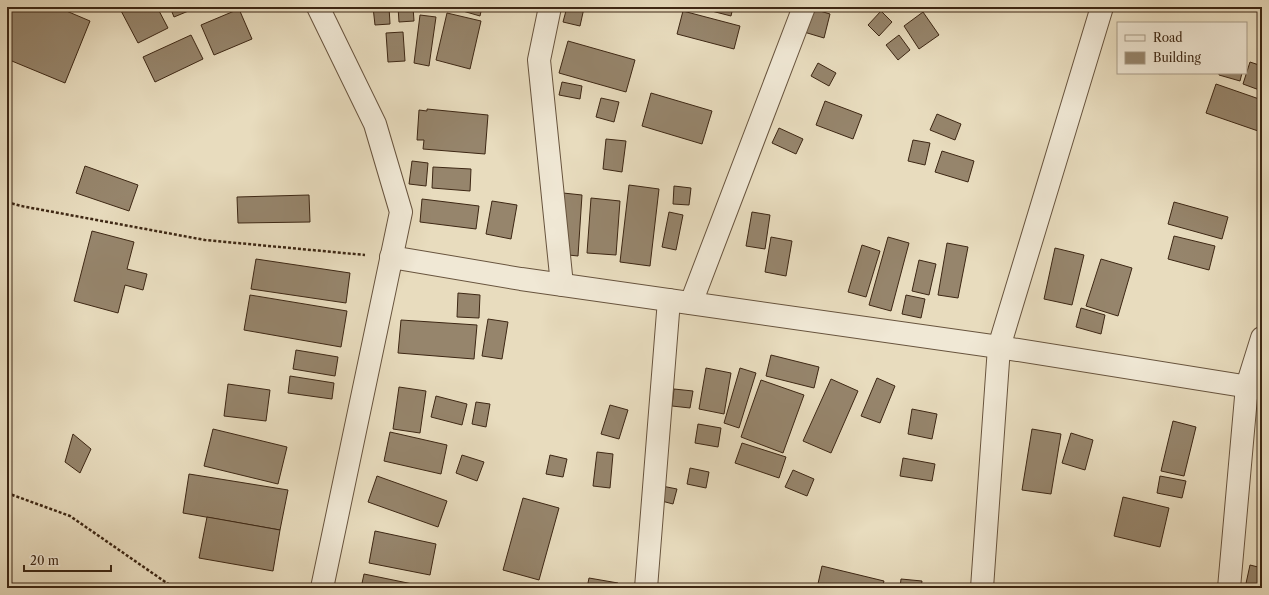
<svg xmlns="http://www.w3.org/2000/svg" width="1269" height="595" font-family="'Libre Caslon Text',serif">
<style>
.building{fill:#96856c;stroke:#3d2714}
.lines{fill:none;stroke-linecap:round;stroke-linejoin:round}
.minor-casing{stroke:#68543e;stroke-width:24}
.path{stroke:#3d2714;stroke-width:2.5;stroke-dasharray:3 2;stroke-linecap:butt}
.minor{stroke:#f0e8d5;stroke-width:22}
</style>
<rect width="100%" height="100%" fill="#e8dcbe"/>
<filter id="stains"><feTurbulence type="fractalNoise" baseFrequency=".005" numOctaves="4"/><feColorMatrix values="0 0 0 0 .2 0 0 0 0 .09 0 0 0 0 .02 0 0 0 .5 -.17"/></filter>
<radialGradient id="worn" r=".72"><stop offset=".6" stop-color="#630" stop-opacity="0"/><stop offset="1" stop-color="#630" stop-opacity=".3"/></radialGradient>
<g class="building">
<path d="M7 7H57L90 21 65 83 7 59Z"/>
<path d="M119 7H157L168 28 138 43Z"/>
<path d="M170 7H198L174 17Z"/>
<path d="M373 7H389L390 24 375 25Z"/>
<path d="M398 7H413L414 21 399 22Z"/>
<path d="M449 7H482L480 16Z"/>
<path d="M567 7 584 8 580 26 563 22Z"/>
<path d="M696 7H733L731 16Z"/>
<path d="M810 8 830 14 824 38 804 32Z"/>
<path d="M239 9 252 39 214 55 201 25Z"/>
<path d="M683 11 740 26 734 49 677 34Z"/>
<path d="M881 11 892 22 879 36 868 25Z"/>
<path d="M923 12 939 35 919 49 904 26Z"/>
<path d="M447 13 481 21 470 69 436 60Z"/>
<path d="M420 15 436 17 429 66 414 63Z"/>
<path d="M403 32 405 61 388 62 386 33Z"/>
<path d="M191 35 203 59 155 82 143 57Z"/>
<path d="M899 35 910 50 898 60 886 45Z"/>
<path d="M568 41 635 60 626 92 559 73Z"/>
<path d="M1250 62 1262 66V91L1243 84Z"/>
<path d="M818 63 836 73 829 86 811 76Z"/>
<path d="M1219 73H1242L1240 81 1219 75Z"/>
<path d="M562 82 582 86 580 99 559 95Z"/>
<path d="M1216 84 1262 100V128L1261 132 1206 113Z"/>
<path d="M651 93 712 111 702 144 642 126Z"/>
<path d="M601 98 619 102 614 122 596 117Z"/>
<path d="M825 101 862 115 853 139 816 125Z"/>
<path d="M427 109 488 115 485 154 423 149 424 140H417L419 110 427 111Z"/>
<path d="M937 114 961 124 955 140 930 130Z"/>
<path d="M779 128 803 139 796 154 772 143Z"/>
<path d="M606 139 626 141 622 172 603 169Z"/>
<path d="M913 140 930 143 925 165 908 161Z"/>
<path d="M942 151 974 161 968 182 935 172Z"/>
<path d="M412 161 428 163 426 186 409 184Z"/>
<path d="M85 166 138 185 129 211 76 193Z"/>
<path d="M433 167 471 169 470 191 432 188Z"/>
<path d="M629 185 659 189 650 266 620 262Z"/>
<path d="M674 186 691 188 689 205 673 204Z"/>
<path d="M563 193 582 195 578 256 559 254Z"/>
<path d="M309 195 310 222 238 223 237 197Z"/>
<path d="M591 198 620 201 616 255 587 253Z"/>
<path d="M422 199 479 206 476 229 420 222Z"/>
<path d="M492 201 517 205 511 239 486 234Z"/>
<path d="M1174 202 1228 217 1222 239 1168 224Z"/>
<path d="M669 212 683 215 676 250 662 247Z"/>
<path d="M752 212 770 215 765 249 746 246Z"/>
<path d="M92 231 134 242 127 269 147 274 143 290 125 285 118 313 74 301Z"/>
<path d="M1174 236 1215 246 1209 270 1168 259Z"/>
<path d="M771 237 792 241 786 276 765 272Z"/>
<path d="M888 237 909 243 891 311 869 305Z"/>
<path d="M947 243 968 247 958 298 938 295Z"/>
<path d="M862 245 880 251 866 297 848 292Z"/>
<path d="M1055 248 1084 255 1072 305 1044 299Z"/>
<path d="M256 259 350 273 346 303 251 289Z"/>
<path d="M1101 259 1132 268 1118 316 1086 306Z"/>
<path d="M919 260 936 264 929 295 912 291Z"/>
<path d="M458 293 480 295 479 318 457 317Z"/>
<path d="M250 295 347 311 341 347 244 330Z"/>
<path d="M906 295 925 299 921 318 902 314Z"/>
<path d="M1081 308 1105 315 1101 334 1076 327Z"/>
<path d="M488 319 508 322 502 359 482 356Z"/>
<path d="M401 320 477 325 474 359 398 353Z"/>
<path d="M296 350 338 357 335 376 293 369Z"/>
<path d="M771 355 819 367 814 388 766 376Z"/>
<path d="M706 368 731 373 724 414 699 409Z"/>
<path d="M740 368 756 373 739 428 724 423Z"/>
<path d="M290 376 334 383 332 399 288 393Z"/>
<path d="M877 378 895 386 880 423 861 416Z"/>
<path d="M831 379 858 391 831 453 803 441Z"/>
<path d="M761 380 804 395 783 453 741 437Z"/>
<path d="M228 384 270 390 266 421 224 416Z"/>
<path d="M399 387 426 391 420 433 393 429Z"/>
<path d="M674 389 693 391 690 408 672 406Z"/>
<path d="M436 396 467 404 462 425 431 417Z"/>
<path d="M476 402 490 404 486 427 472 424Z"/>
<path d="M610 405 628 410 619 439 601 434Z"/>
<path d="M912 409 937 414 932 439 908 434Z"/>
<path d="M1173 421 1196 427 1184 476 1161 471Z"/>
<path d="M698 424 721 428 718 447 695 443Z"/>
<path d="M213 429 287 447 278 484 204 466Z"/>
<path d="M1032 429 1061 434 1051 494 1022 490Z"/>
<path d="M390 432 447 445 441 474 384 461Z"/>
<path d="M1071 433 1093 440 1085 470 1062 463Z"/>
<path d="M73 434 91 449 80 473 65 462Z"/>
<path d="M742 443 786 457 779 478 735 463Z"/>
<path d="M597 452 613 454 610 488 593 486Z"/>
<path d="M462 455 484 462 477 481 456 473Z"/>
<path d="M550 455 567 459 563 477 546 474Z"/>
<path d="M903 458 935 464 932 481 900 476Z"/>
<path d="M690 468 709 472 706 488 687 484Z"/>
<path d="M793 470 814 479 807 496 785 487Z"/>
<path d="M189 474 288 490 280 530 183 513Z"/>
<path d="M377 476 447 501 438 527 368 502Z"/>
<path d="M1160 476 1186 481 1182 498 1157 493Z"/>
<path d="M662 486 677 489 673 504 658 500Z"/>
<path d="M1123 497 1169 508 1160 547 1114 536Z"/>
<path d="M523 498 559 508 539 580 503 570Z"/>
<path d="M207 517 280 530 273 571 199 558Z"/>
<path d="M375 531 436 544 430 575 369 563Z"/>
<path d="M1250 565 1262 568V588H1245Z"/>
<path d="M822 566 884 581 882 588H817Z"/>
<path d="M364 574 432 588H361Z"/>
<path d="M589 578 618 583 617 588H587Z"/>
<path d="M901 579 922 581 921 588H900Z"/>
</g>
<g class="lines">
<defs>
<g id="minor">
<path d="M318 7 375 124 401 212 322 588"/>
<path d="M550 7 539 60 562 285"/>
<path d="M391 257 521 279 999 347 1262 389"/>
<path d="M691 303 804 7"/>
<path d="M646 588 669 300"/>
<path d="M982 588 999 347 1102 7"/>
<path d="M1229 588 1247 386 1262 338"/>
</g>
</defs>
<use href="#minor" class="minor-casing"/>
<g class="path">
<path d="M7 202 21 206 205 240 365 255"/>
<path d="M7 493 70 516 174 588"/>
</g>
<use href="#minor" class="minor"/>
</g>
<rect width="1269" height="595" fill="none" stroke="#e8dcbe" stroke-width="24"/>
<rect x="8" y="8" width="1253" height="579" fill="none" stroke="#3d2714" stroke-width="2"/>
<rect x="12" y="12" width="1245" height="571" fill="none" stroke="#3d2714"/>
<rect x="1117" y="22" width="130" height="52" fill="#f0e8d5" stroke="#a89b88"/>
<rect x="1125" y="35" width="20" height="6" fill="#f0e8d5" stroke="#a89b88"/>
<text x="1153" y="42" font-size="12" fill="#3d2714">Road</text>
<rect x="1125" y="52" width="20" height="12" fill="#96856c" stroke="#a89b88"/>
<text x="1153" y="62" font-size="12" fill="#3d2714">Building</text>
<path d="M24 565v6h87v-6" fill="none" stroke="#3d2714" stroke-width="2"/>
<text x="30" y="565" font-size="12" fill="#3d2714" stroke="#f0e8d5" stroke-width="3" paint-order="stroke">20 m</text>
<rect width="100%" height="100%" filter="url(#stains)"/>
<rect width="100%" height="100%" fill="url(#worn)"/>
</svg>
